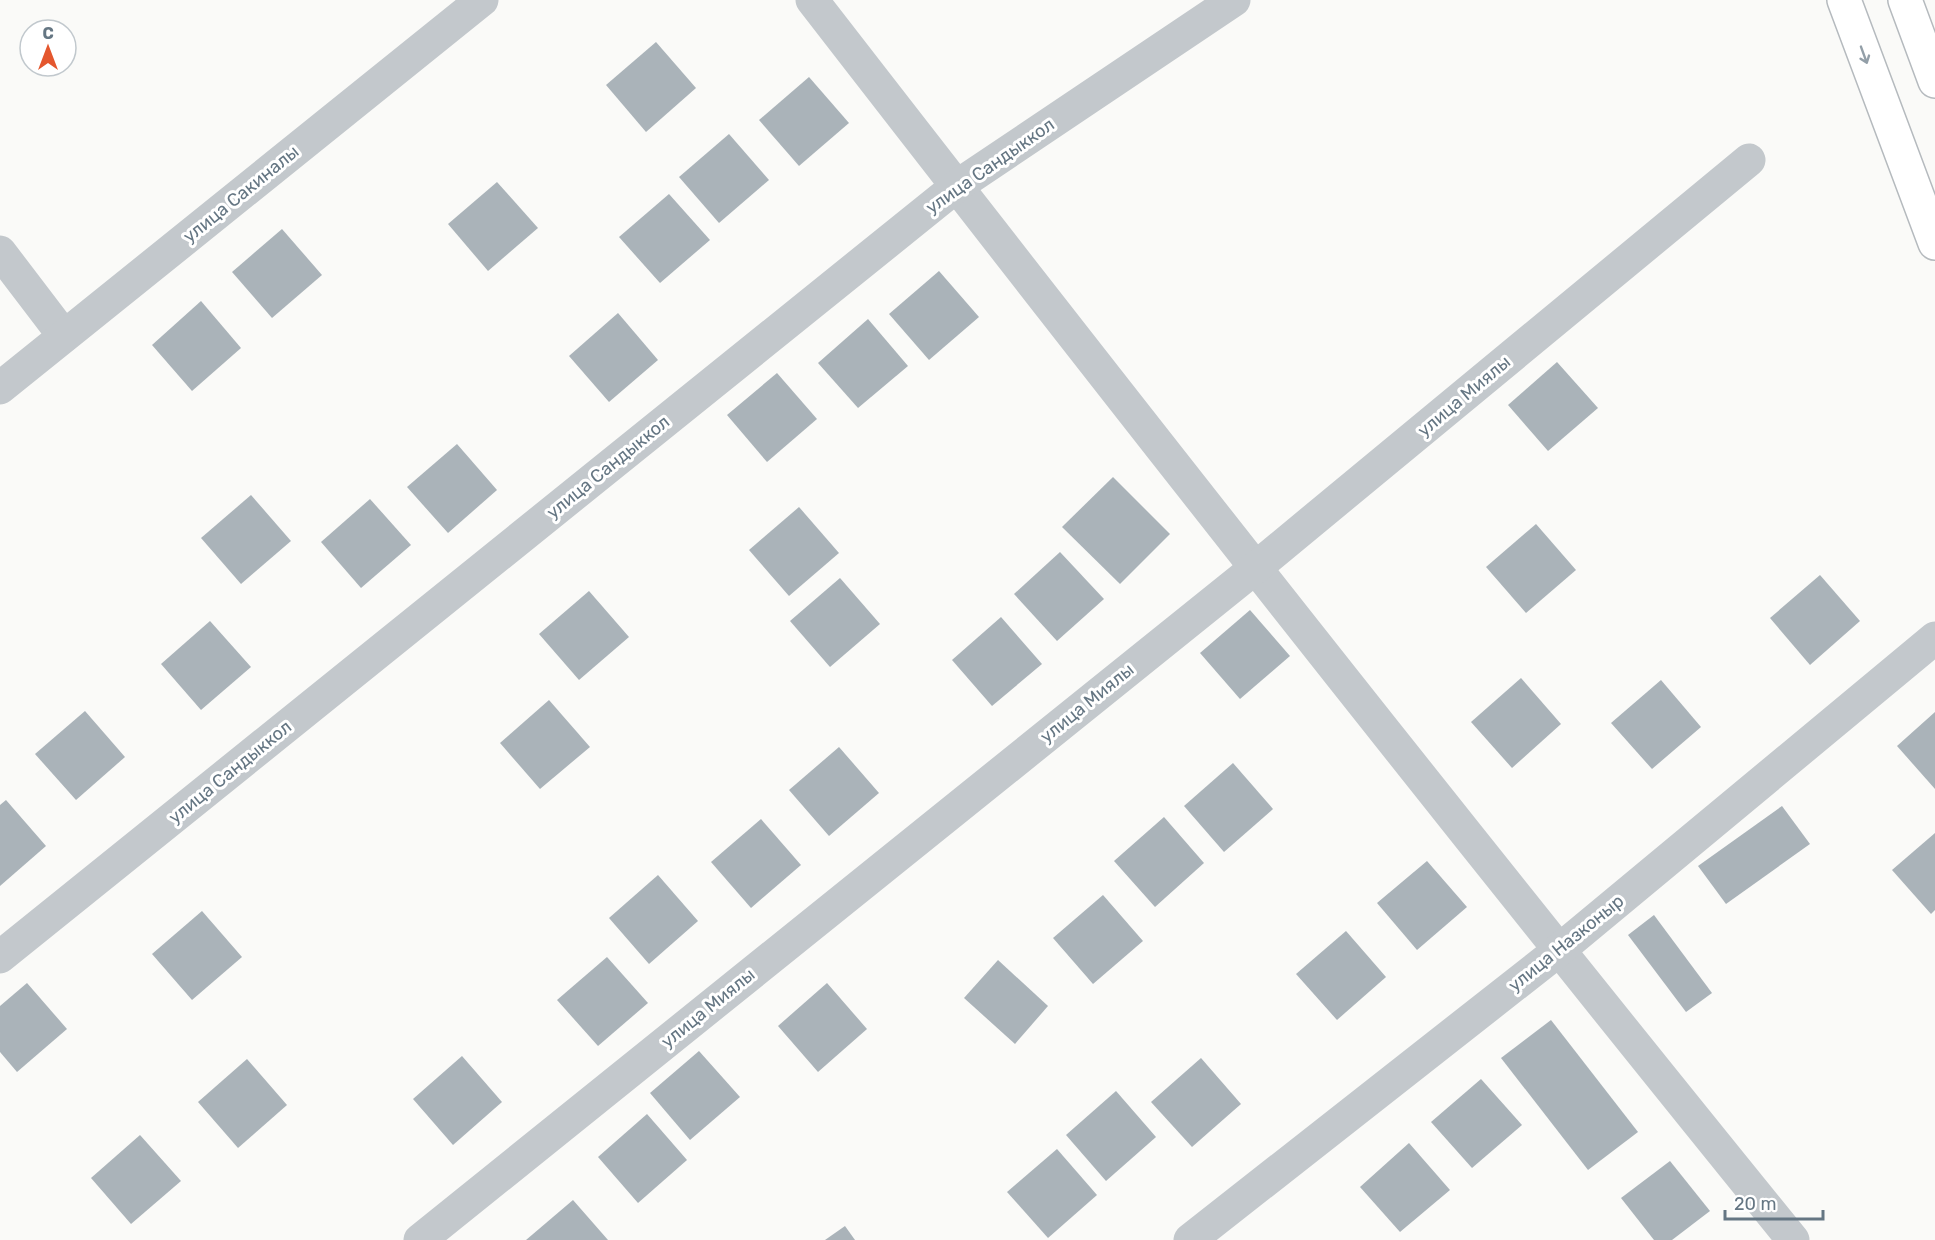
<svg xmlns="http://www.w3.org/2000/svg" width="1935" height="1240" font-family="Rubik,sans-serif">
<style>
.building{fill:#aab3b9}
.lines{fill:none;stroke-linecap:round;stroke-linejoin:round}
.major-casing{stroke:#b5babe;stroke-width:36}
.minor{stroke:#c3c8cc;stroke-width:33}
.major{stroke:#fff;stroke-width:33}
.oneway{stroke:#939fa8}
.labels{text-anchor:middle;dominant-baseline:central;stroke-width:6;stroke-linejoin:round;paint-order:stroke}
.street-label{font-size:18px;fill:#657683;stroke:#fff}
</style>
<rect width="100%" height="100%" fill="#fafaf8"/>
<g class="building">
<path d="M656 42 696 88 646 132 606 85Z"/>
<path d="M809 77 849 123 799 166 759 120Z"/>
<path d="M729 134 769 180 719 223 679 177Z"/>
<path d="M497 182 538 228 488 271 448 224Z"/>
<path d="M669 194 710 240 660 283 619 237Z"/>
<path d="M282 229 322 275 272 318 232 272Z"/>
<path d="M939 271 979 317 929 360 889 314Z"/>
<path d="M201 301 241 348 192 391 152 345Z"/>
<path d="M618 313 658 360 609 402 569 356Z"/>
<path d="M868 319 908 366 858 408 818 363Z"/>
<path d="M1557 362 1598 408 1548 451 1508 405Z"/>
<path d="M777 373 817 419 767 462 727 415Z"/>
<path d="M457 444 497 490 448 533 407 487Z"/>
<path d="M1113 477 1170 534 1120 584 1062 527Z"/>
<path d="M251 495 291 541 241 584 201 538Z"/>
<path d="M370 499 411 545 361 588 321 542Z"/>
<path d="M799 507 839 553 789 596 749 550Z"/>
<path d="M1536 524 1576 570 1526 613 1486 567Z"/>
<path d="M1060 552 1104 599 1057 641 1014 594Z"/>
<path d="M1820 575 1860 621 1810 665 1770 618Z"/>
<path d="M840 578 880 624 830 667 790 621Z"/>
<path d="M589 591 629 637 579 680 539 634Z"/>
<path d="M1250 610 1290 656 1240 699 1200 653Z"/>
<path d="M1001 617 1042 664 992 706 952 660Z"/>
<path d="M210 621 251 667 201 710 161 664Z"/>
<path d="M1521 678 1561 724 1512 768 1471 722Z"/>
<path d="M1661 680 1701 727 1652 769 1611 723Z"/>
<path d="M549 700 590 747 540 789 500 743Z"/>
<path d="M85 711 125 757 76 800 35 754Z"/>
<path d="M1935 712V789L1897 746Z"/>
<path d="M839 747 879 793 829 836 789 790Z"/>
<path d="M1233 763 1273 809 1224 852 1184 806Z"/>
<path d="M6 800 46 846 0 886V805Z"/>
<path d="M1782 806 1810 844 1726 904 1698 866Z"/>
<path d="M1164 817 1204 863 1155 907 1114 861Z"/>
<path d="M761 819 801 865 751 908 711 862Z"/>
<path d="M1935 833V910L1931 914 1892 870Z"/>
<path d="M1427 861 1467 907 1417 950 1377 903Z"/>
<path d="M658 875 698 921 649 964 609 918Z"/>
<path d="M1103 895 1143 941 1093 984 1053 938Z"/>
<path d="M202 911 242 957 192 1000 152 954Z"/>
<path d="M1654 915 1712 993 1686 1012 1628 935Z"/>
<path d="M1346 931 1386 977 1337 1020 1296 974Z"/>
<path d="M607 957 648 1003 598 1046 557 1000Z"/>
<path d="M998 960 1048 1006 1015 1044 964 998Z"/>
<path d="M27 983 67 1029 17 1072 0 1052V1006Z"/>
<path d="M827 983 867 1029 818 1072 778 1026Z"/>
<path d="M1551 1020 1638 1132 1588 1170 1501 1058Z"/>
<path d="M699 1051 740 1097 690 1140 650 1093Z"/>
<path d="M462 1056 502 1102 453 1145 413 1099Z"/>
<path d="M1201 1058 1241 1104 1192 1147 1151 1102Z"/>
<path d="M247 1059 287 1105 238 1148 198 1102Z"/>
<path d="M1481 1079 1522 1125 1472 1168 1431 1122Z"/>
<path d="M1116 1091 1156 1137 1106 1181 1066 1135Z"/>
<path d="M647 1114 687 1160 638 1203 598 1157Z"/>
<path d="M140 1135 181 1181 131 1224 91 1178Z"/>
<path d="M1409 1143 1450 1190 1400 1232 1360 1187Z"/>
<path d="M1057 1149 1097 1195 1048 1238 1007 1192Z"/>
<path d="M1670 1161 1710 1211 1672 1240H1654L1621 1198Z"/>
<path d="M573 1200 608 1240H526Z"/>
<path d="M845 1226 855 1240H825Z"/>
</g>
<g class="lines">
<defs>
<g id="major">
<path d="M1844 0 1935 243"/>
<path d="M1905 0 1935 81"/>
</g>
</defs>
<use href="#major" class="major-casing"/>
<g class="minor">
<path d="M812 0C1135 417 1461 831 1793 1240"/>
<path d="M0 252 64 336"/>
<path d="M0 388 482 0"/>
<path d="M0 957 957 186 1234 0"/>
<path d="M420 1240 1254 569 1749 160"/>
<path d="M1190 1240 1558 951 1935 638"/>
</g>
<use href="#major" class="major"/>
</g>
<defs><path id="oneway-shaft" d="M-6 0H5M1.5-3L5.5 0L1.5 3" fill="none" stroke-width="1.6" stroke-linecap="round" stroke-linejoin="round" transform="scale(1.5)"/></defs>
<use class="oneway" href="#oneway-shaft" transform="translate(1864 55) rotate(70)"/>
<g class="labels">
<g class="street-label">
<text transform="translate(990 166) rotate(-35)">улица Сандыккол</text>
<text transform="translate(241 194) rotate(-39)">улица Сакиналы</text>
<text transform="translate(1464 396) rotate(-40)">улица Миялы</text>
<text transform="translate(608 467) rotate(-39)">улица Сандыккол</text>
<text transform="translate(1087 703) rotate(-39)">улица Миялы</text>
<text transform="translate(230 772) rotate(-39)">улица Сандыккол</text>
<text transform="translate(1566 943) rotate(-39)">улица Назконыр</text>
<text transform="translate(708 1008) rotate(-39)">улица Миялы</text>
</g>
</g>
<g transform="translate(48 48)"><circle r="28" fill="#ffffff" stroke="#c1c8cd" stroke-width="1.5"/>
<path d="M0-4.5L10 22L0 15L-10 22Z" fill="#e4572e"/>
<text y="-9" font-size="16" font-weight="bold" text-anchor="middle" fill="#657683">С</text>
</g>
<path d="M1725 1210v9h98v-9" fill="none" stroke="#657683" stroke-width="3"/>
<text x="1734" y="1210" font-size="18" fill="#657683" stroke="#ffffff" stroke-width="4.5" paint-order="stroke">20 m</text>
</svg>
